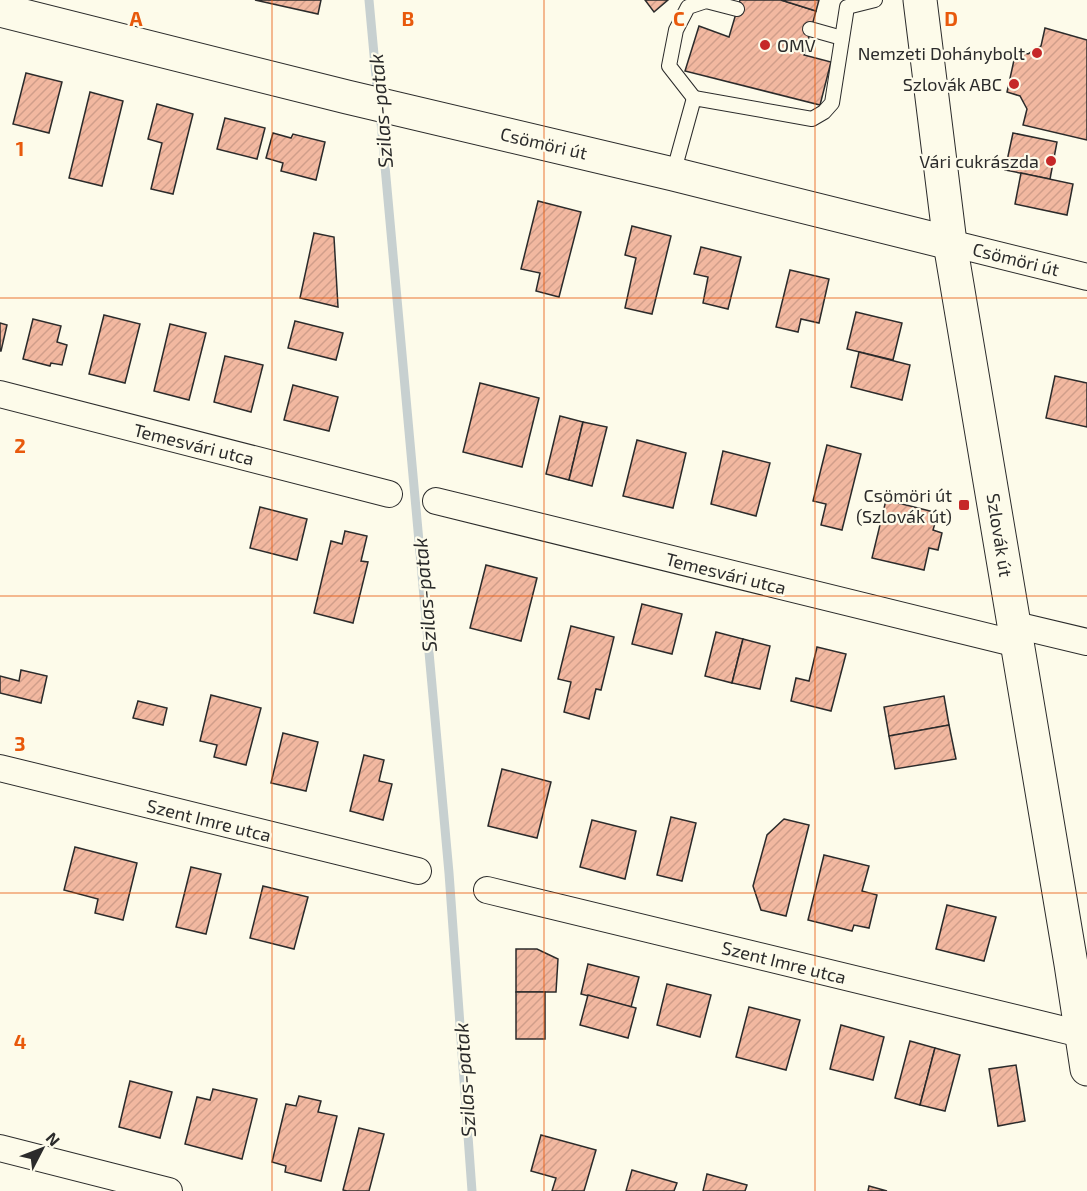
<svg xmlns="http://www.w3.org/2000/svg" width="1087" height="1191" font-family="'Exo 2',sans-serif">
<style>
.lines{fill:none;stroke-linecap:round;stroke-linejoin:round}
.stream{stroke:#c7d0d0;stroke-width:9}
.building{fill:url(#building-hatch);stroke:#2b2b2b;stroke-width:1.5}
.lane-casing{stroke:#2b2b2b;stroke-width:16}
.street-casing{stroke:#2b2b2b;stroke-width:28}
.secondary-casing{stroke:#2b2b2b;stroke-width:35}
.lane{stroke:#fdfbea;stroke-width:14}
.street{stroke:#fdfbea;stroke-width:26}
.secondary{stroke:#fdfbea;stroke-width:33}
.grid{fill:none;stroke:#e8590c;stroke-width:1.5;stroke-opacity:0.55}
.poi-dot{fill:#c62828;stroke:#fdfbea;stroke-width:2}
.labels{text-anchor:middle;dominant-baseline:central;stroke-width:4.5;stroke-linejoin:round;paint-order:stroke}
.poi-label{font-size:18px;fill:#2b2b2b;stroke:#fdfbea;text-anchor:end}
.street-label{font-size:18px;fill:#2b2b2b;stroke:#fdfbea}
.water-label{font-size:20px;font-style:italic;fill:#2b2b2b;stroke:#fdfbea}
.grid-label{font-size:20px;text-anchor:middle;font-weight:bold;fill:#e8590c;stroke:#fdfbea;stroke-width:4.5;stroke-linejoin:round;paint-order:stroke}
</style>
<defs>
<pattern id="building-hatch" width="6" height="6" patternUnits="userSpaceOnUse" patternTransform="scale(1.5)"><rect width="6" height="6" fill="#f2b8a0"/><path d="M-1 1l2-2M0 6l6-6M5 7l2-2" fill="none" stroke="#d09e8a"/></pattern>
</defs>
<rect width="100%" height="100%" fill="#fdfbea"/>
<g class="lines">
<g class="stream">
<path d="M369 0 378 98"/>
<path d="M380 111 449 873 472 1191"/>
</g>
</g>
<g class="building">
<path d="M255 0H321L318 14Z"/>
<path d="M645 0H668L654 12Z"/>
<path d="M740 0H781L816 11 804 55 831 62 820 105 685 71 699 26 729 37Z"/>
<path d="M781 0H819L816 11Z"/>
<path d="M1045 28 1087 40V140L1023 125 1027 109 1020 96 1007 92 1016 51 1028 54 1041 46Z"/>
<path d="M26 73 62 82 49 133 13 124Z"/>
<path d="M90 92 123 101 102 186 69 178Z"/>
<path d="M157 104 193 114 173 194 151 189 162 143 148 139Z"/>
<path d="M225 118 265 128 257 159 217 149Z"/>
<path d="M273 133 291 138 293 134 325 142 316 180 281 171 283 163 266 158Z"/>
<path d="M1013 133 1057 142 1050 179 1005 170Z"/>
<path d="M1021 173 1073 184 1067 215 1015 204Z"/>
<path d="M538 201 581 212 559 297 536 291 540 273 521 269Z"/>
<path d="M632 226 671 236 652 314 625 308 636 258 625 255Z"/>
<path d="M314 233 334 237 338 307 300 298Z"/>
<path d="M701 247 741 257 728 309 703 303 708 277 694 274Z"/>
<path d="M790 270 829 279 819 323 801 319 798 332 776 327Z"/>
<path d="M856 312 902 323 893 360 847 349Z"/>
<path d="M104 315 140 324 125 383 89 374Z"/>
<path d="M33 319 61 326 57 342 67 345 62 365 51 363 50 366 23 359Z"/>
<path d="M295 321 343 333 336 360 288 348Z"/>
<path d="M0 323 7 325 1 351H0Z"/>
<path d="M170 324 206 333 189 400 154 391Z"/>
<path d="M859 352 910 365 902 400 851 387Z"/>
<path d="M225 356 263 365 251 412 214 402Z"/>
<path d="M1055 376 1087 383V427L1046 418Z"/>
<path d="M480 383 539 398 522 467 463 452Z"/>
<path d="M293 385 338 397 329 431 284 420Z"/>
<path d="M560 416 583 422 569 480 546 474Z"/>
<path d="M583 422 607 427 592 486 569 480Z"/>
<path d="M637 440 686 453 673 508 623 496Z"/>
<path d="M827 445 861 454 842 530 821 525 826 504 813 501Z"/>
<path d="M723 451 770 463 756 516 711 504Z"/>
<path d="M886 500 938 513 933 530 942 533 938 550 929 548 924 570 872 558Z"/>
<path d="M260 507 307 519 297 560 250 548Z"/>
<path d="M345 531 367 536 361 561 368 562 353 623 314 613 331 541 342 544Z"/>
<path d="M486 565 537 578 521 641 470 628Z"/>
<path d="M642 604 682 614 672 654 632 644Z"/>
<path d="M571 626 614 637 601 690 596 689 589 719 564 712 571 682 558 679Z"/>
<path d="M716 632 743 639 732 683 705 676Z"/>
<path d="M743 639 770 646 760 689 732 683Z"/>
<path d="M817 647 846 654 831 711 791 701 796 678 809 681Z"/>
<path d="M21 670 47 676 41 703 0 693V676L19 681Z"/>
<path d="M211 695 261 708 246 765 214 757 217 745 200 741Z"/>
<path d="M944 696 949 725 889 736 884 707Z"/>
<path d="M138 701 167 708 163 725 133 718Z"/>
<path d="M949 725 956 759 895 769 889 736Z"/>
<path d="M283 733 318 742 306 791 271 783Z"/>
<path d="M364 755 384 760 379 781 392 784 383 820 350 811Z"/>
<path d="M502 769 551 782 537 838 488 826Z"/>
<path d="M671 817 696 823 682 881 657 875Z"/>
<path d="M784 819 809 825 786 916 761 910 753 886 767 835Z"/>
<path d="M592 820 636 831 625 879 580 867Z"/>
<path d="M75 847 137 863 123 920 95 913 98 899 64 890Z"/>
<path d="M824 855 869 866 862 891 877 895 869 928 854 925 852 931 808 920Z"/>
<path d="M191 867 221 874 206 934 176 927Z"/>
<path d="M263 886 308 897 294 949 250 938Z"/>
<path d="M947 905 996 917 984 961 936 949Z"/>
<path d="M516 949H537L558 959 556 992H516Z"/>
<path d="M588 964 639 977 631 1007 581 994Z"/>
<path d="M667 984 711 995 700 1037 657 1025Z"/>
<rect x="516" y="992" width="29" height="47"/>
<path d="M588 995 636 1008 628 1038 580 1025Z"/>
<path d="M749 1007 800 1020 786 1070 736 1057Z"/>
<path d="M841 1025 884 1037 873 1080 830 1069Z"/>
<path d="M910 1041 935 1048 920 1105 895 1098Z"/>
<path d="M935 1048 960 1055 945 1111 920 1105Z"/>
<path d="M1016 1065 1025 1121 998 1126 989 1069Z"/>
<path d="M130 1081 172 1092 160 1138 119 1127Z"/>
<path d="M213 1089 257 1099 242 1159 185 1144 197 1097 210 1100Z"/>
<path d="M299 1096 321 1101 318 1112 337 1116 321 1181 285 1172 286 1166 272 1162 286 1104 296 1106Z"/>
<path d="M359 1128 384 1134 369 1191H347L343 1190Z"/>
<path d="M541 1135 596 1150 584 1191H552L556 1178 531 1171Z"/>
<path d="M632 1170 677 1183 674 1191H626Z"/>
<path d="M707 1174 747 1185 745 1191H703Z"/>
<path d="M869 1186 887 1191H868Z"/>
</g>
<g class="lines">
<defs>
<g id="lane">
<path d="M810 29 842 38"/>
<path d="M694 98 669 66 676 30 688 7 706 1 737 9"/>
<path d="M673 174 694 98 812 119 824 112 832 103 847 7 875 0"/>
</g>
<g id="street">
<path d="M950 243 1087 277"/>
<path d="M0 394 389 494"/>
<path d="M436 501 1017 644"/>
<path d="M1015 625 1087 642"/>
<path d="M0 768 418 871"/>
<path d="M487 890 1081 1034"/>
<path d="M0 1148 169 1191"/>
</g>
<g id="secondary">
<path d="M920 0 950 243 1071 964 1087 1069"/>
<path d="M0 10 347 97 673 174 950 243"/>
</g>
</defs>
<use href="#lane" class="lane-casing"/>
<use href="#street" class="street-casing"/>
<use href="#secondary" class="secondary-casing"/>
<use href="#lane" class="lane"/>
<use href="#street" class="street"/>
<use href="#secondary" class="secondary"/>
</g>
<path class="grid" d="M272 0V1191M544 0V1191M815 0V1191M0 298H1087M0 596H1087M0 893H1087"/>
<g class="poi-dot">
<circle cx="765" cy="45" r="6"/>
<circle cx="1037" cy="53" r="6"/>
<circle cx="1014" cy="84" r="6"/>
<circle cx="1051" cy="161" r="6"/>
<rect x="958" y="499" width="12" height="12" rx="3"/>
</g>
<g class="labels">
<g class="poi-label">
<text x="777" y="45" text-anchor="start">OMV</text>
<text x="1025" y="53">Nemzeti Dohánybolt</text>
<text x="1002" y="84">Szlovák ABC</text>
<text x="1039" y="161">Vári cukrászda</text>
<text x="952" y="495">Csömöri út<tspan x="952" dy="21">(Szlovák út)</tspan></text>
</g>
<g class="street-label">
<text transform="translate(544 143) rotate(13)">Csömöri út</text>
<text transform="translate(1016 259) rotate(14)">Csömöri út</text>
<text transform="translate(194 444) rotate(14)">Temesvári utca</text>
<text transform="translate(1000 535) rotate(81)">Szlovák út</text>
<text transform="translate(726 573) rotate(14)">Temesvári utca</text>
<text transform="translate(209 820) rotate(14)">Szent Imre utca</text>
<text transform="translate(784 962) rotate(14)">Szent Imre utca</text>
</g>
<g class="water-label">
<text transform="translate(380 111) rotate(-95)">Szilas-patak</text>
<text transform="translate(424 595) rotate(-95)">Szilas-patak</text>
<text transform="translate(464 1080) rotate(-94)">Szilas-patak</text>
</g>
</g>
<g class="grid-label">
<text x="136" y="26">A</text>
<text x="408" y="26">B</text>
<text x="679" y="26">C</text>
<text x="951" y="26">D</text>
<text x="20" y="156">1</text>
<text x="20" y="453">2</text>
<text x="20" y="751">3</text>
<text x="20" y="1049">4</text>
</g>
<g transform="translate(42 1149) rotate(48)" stroke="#fdfbea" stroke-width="4.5" paint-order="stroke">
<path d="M0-4.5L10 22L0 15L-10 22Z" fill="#2b2b2b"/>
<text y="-9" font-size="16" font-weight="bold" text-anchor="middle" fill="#2b2b2b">N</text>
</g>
</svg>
